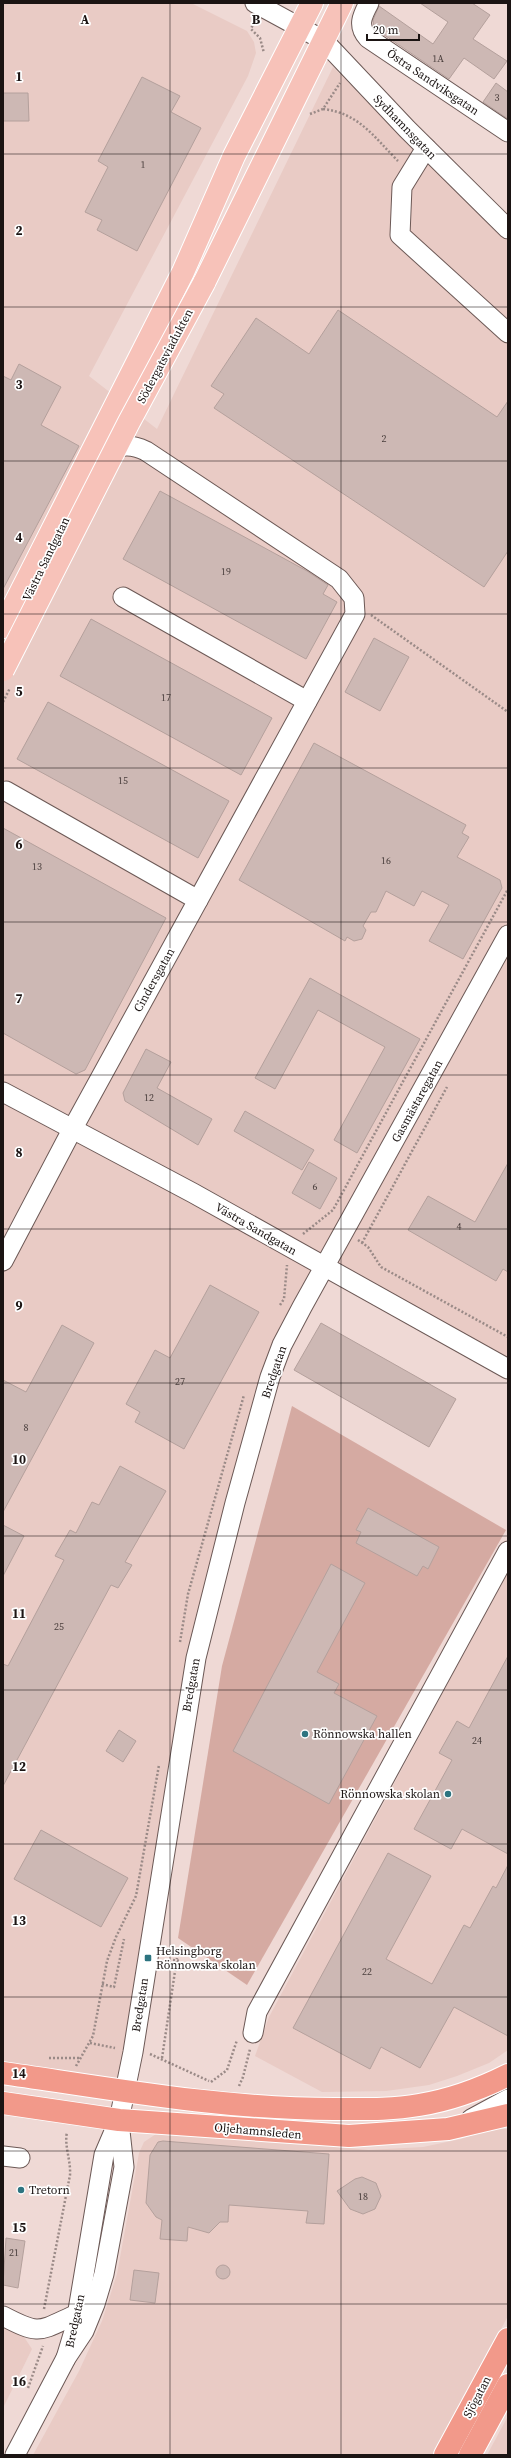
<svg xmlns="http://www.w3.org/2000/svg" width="511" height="2458" font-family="'Source Serif 4',serif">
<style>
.built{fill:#e9cbc5}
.green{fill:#d5aaa2}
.building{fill:#cdb8b4;stroke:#b4a09c}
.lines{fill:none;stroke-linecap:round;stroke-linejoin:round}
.minor-casing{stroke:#6c5956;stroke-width:21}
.major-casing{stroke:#fff;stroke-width:24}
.highway-casing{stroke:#fff;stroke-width:24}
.path{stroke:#9a8a87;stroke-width:2.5;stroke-dasharray:2 2;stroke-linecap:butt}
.minor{stroke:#fff;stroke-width:19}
.major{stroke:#f7c2b9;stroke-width:22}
.highway{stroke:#f2998a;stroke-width:22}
.major-bridge-casing{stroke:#fff;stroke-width:24;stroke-linecap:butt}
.path-bridge{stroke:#9a8a87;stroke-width:2.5;stroke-dasharray:2 2;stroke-linecap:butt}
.major-bridge{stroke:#f7c2b9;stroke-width:22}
.grid{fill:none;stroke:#1b1413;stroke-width:1;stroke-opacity:0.55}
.poi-dot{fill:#2d7480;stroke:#fff;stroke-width:1.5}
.labels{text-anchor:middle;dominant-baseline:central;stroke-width:3.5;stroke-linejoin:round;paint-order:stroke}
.number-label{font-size:10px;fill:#483d3b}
.street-label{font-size:12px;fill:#1b1413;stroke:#fff}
.poi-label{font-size:12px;fill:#1b1413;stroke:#fff;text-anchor:start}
.grid-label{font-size:13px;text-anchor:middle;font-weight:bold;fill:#1b1413;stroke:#fff;stroke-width:3.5;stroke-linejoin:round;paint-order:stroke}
</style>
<rect width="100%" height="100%" fill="#efd9d5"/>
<g class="built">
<path d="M3 3H191L247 31 254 42 256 53 248 76 89 376 157 429 333 67 508 241V1363L323 1261 229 1502 121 2083 3 2066Z"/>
<path d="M508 1571V2050L489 2063 457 2076 429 2085 386 2091 322 2092 255 2056 269 2017Z"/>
<path d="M491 2129H508V2316L433 2455H33L79 2371 102 2321 117 2274 139 2153 144 2142 159 2132 260 2139 368 2150 423 2147 461 2139Z"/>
<path d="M3 2324 22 2334 32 2349 3 2408Z"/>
<path d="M508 2416V2455H487Z"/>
</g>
<path class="green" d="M292 1406 506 1530 247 1985 178 1938 222 1666Z"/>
<g class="building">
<path d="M420 3H472L490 15 473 39 507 61 494 79 464 58 449 79 374 28 373 20 379 6 433 44 448 22Z"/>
<path d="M142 77 180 96 171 112 201 128 137 251 97 230 102 220 85 212 108 167 98 161Z"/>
<path d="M496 83 508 92V119L483 102Z"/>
<path d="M3 93H28L29 121H3Z"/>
<path d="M338 310 497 417 508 401V551L484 587 214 408 224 394 211 386 256 318 309 354Z"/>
<path d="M19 364 61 387 41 425 79 446 3 589V376L11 380Z"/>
<path d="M160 491 307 571 328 585 323 594 337 602 306 659 123 559Z"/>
<path d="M91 619 272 718 241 775 60 676Z"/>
<path d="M374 638 409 657 380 711 345 692Z"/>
<path d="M48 702 229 801 198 858 17 759Z"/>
<path d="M314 743 466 825 462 833 469 837 457 857 500 880 502 888 463 959 429 941 449 905 422 891 414 906 386 891 376 912H371L363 926 366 930 362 939 354 941 347 937 345 941 239 880Z"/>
<path d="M3 828 166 918 85 1070 76 1074 3 1033Z"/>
<path d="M310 978 420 1039 357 1153 334 1140 385 1047 318 1010 275 1089 255 1078Z"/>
<path d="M146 1049 171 1062 157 1088 212 1119 198 1145 125 1101 123 1093Z"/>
<path d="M245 1111 314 1150 302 1170 234 1131Z"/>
<path d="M309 1162 337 1178 320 1209 292 1193Z"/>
<path d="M508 1163V1272L503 1269 496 1281 408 1230 428 1196 475 1222Z"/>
<path d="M210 1285 259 1312 184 1449 135 1422 140 1412 126 1404 155 1350 170 1358Z"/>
<path d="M321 1323 456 1399 429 1447 294 1370Z"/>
<path d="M62 1325 94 1343 3 1512V1380L26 1392Z"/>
<path d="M120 1466 166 1491 125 1562 132 1565 118 1588 111 1585 3 1786V1664L8 1666 64 1560 55 1556 70 1530 76 1533 92 1502 99 1505Z"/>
<path d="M368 1508 439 1547 428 1569 423 1566 417 1576 356 1543 361 1532 356 1530Z"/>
<path d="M3 1525 24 1536 3 1576Z"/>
<path d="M331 1564 365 1583 317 1672 339 1684 334 1693 377 1716 329 1804 233 1751Z"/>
<path d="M508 1656V1854L462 1829 451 1849 414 1829 452 1760 439 1753 457 1721 469 1728Z"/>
<path d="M119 1730 136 1741 123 1762 106 1751Z"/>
<path d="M41 1830 128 1878 101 1927 14 1879Z"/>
<path d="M388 1853 431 1876 386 1959 432 1984 464 1925 470 1928 493 1886 496 1888 508 1865V2036L454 2007 420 2068 381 2047 370 2069 293 2028Z"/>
<path d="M163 2141 329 2154 324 2224 306 2223 308 2211 229 2205 228 2222H220L209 2233 188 2227 187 2241 160 2239 162 2220 156 2217 146 2203 150 2155 158 2142Z"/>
<path d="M362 2177 376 2183 381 2196 375 2209 363 2214 350 2209 337 2191 355 2179Z"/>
<path d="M6 2238 25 2241 18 2288 3 2285Z"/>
<circle cx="223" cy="2272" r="7"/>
<path d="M134 2270 159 2273 155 2303 130 2300Z"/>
</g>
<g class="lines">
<defs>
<g id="minor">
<path d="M255 3 323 40 407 129 508 229"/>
<path d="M369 3C362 16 357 26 368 38L508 132"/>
<path d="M426 148 402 187 400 235 508 333"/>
<path d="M123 597 307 701"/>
<path d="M6 791 198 900"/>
<path d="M3 1092 193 1193 508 1369"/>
<path d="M3 1261 73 1128 355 614 354 598 339 579 146 451C131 444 120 444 106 454"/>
<path d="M253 2033 257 2012 508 1551"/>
<path d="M471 2119 508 2099"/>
<path d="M3 2156 20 2158"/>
<path d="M3 2316C41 2336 39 2331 77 2314"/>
<path d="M66 2358 75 2328 104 2155 119 2120 133 2052 196 1658 235 1503 270 1377 282 1345 302 1307 508 935"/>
<path d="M15 2455 66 2358 84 2331 95 2304 104 2274 124 2167 119 2122"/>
</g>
<g id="major">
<path d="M204 283 342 3"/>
<path d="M3 627 183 272 234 156 312 3"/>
</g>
<g id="highway">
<path d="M3 2073C113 2089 223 2109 334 2109 362 2109 391 2110 419 2105 450 2100 480 2089 508 2075"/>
<path d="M3 2103 119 2120 349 2136 448 2129 508 2115"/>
<path d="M445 2455 508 2339"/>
<path d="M470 2455 508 2385"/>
</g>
</defs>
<use href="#minor" class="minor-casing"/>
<use href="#major" class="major-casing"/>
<use href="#highway" class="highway-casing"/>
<g class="path">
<path d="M254 22 251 29 260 38 264 53"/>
<path d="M323 109C359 113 374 137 398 161"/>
<path d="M310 114 323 109 340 83"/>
<path d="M371 615 508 712"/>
<path d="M303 1234 333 1210 508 889"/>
<path d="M358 1240 368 1247 381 1267 508 1337"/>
<path d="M362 1243 447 1087"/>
<path d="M280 1305 284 1299 287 1265"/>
<path d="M180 1642 188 1594 244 1395"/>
<path d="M173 1960 180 1961"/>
<path d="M102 1984 114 1987 124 1939"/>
<path d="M90 2043 115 2048"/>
<path d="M150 2054 209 2081"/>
<path d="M49 2058H80"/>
<path d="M162 2058 177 1958"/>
<path d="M76 2066 93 2036 107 1961 116 1937 136 1896 159 1765"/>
<path d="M211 2082 227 2070 237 2040"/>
<path d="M239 2086 243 2077 250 2049"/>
<path d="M44 2309 70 2175C71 2160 64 2146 67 2132"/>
<path d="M28 2388 43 2346"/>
</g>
<use href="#minor" class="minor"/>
<use href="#major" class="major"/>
<use href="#highway" class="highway"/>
<defs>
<path id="major-bridge" d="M3 670 129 422 204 283"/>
</defs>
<use href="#major-bridge" class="major-bridge-casing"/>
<path class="path-bridge" d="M3 702 10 688"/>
<use href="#major-bridge" class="major-bridge"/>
</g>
<path class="grid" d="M170 3V2455M341 3V2455M3 154H508M3 307H508M3 461H508M3 614H508M3 768H508M3 922H508M3 1075H508M3 1229H508M3 1383H508M3 1536H508M3 1690H508M3 1844H508M3 1997H508M3 2151H508M3 2304H508"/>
<g class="poi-dot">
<circle cx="305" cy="1734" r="4"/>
<circle cx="448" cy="1794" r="4"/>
<rect x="144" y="1954" width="8" height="8" rx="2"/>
<circle cx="21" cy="2190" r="4"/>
</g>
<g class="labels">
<g class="number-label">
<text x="438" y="58">1A</text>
<text x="497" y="97">3</text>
<text x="143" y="164">1</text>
<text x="384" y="438">2</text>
<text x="226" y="571">19</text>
<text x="166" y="697">17</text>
<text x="123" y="780">15</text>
<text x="386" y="860">16</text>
<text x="37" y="866">13</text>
<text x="149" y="1097">12</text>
<text x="315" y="1186">6</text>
<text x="459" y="1226">4</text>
<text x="180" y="1381">27</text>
<text x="26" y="1427">8</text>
<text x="59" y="1626">25</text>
<text x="477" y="1740">24</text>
<text x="367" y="1971">22</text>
<text x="363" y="2196">18</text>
<text x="14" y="2252">21</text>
</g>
<g class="street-label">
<text transform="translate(433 82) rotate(34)">Östra Sandviksgatan</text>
<text transform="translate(405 127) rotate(46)">Sydhamnsgatan</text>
<text transform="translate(165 356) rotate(-62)">Södergatsviadukten</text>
<text transform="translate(46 559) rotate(-64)">Västra Sandgatan</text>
<text transform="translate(154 980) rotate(-61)">Cindersgatan</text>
<text transform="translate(417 1101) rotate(-61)">Gasmästaregatan</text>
<text transform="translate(256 1229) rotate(30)">Västra Sandgatan</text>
<text transform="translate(274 1372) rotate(-71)">Bredgatan</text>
<text transform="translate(191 1685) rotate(-80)">Bredgatan</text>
<text transform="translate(140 2005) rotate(-81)">Bredgatan</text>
<text transform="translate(258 2131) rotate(5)">Oljehamnsleden</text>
<text transform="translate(75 2321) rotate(-78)">Bredgatan</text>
<text transform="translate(477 2397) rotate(-62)">Sjögatan</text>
</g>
<g class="poi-label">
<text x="313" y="1734">Rönnowska hallen</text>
<text x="440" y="1794" text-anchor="end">Rönnowska skolan</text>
<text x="156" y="1951">Helsingborg<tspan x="156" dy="14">Rönnowska skolan</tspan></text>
<text x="29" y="2190">Tretorn</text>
</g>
</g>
<g class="grid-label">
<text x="85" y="24">A</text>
<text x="256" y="24">B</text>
<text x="19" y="81">1</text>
<text x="19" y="235">2</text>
<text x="19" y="389">3</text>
<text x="19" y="542">4</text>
<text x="19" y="696">5</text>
<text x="19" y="849">6</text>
<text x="19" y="1003">7</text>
<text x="19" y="1157">8</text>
<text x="19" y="1310">9</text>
<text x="19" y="1464">10</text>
<text x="19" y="1618">11</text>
<text x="19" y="1771">12</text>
<text x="19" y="1925">13</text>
<text x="19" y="2078">14</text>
<text x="19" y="2232">15</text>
<text x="19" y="2386">16</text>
</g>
<rect width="511" height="2458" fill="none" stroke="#1b1413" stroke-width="8"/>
<path d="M367 34v6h52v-6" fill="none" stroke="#1b1413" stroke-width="2"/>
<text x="373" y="34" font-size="12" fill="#1b1413" stroke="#ffffff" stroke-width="3" paint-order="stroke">20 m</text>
</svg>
